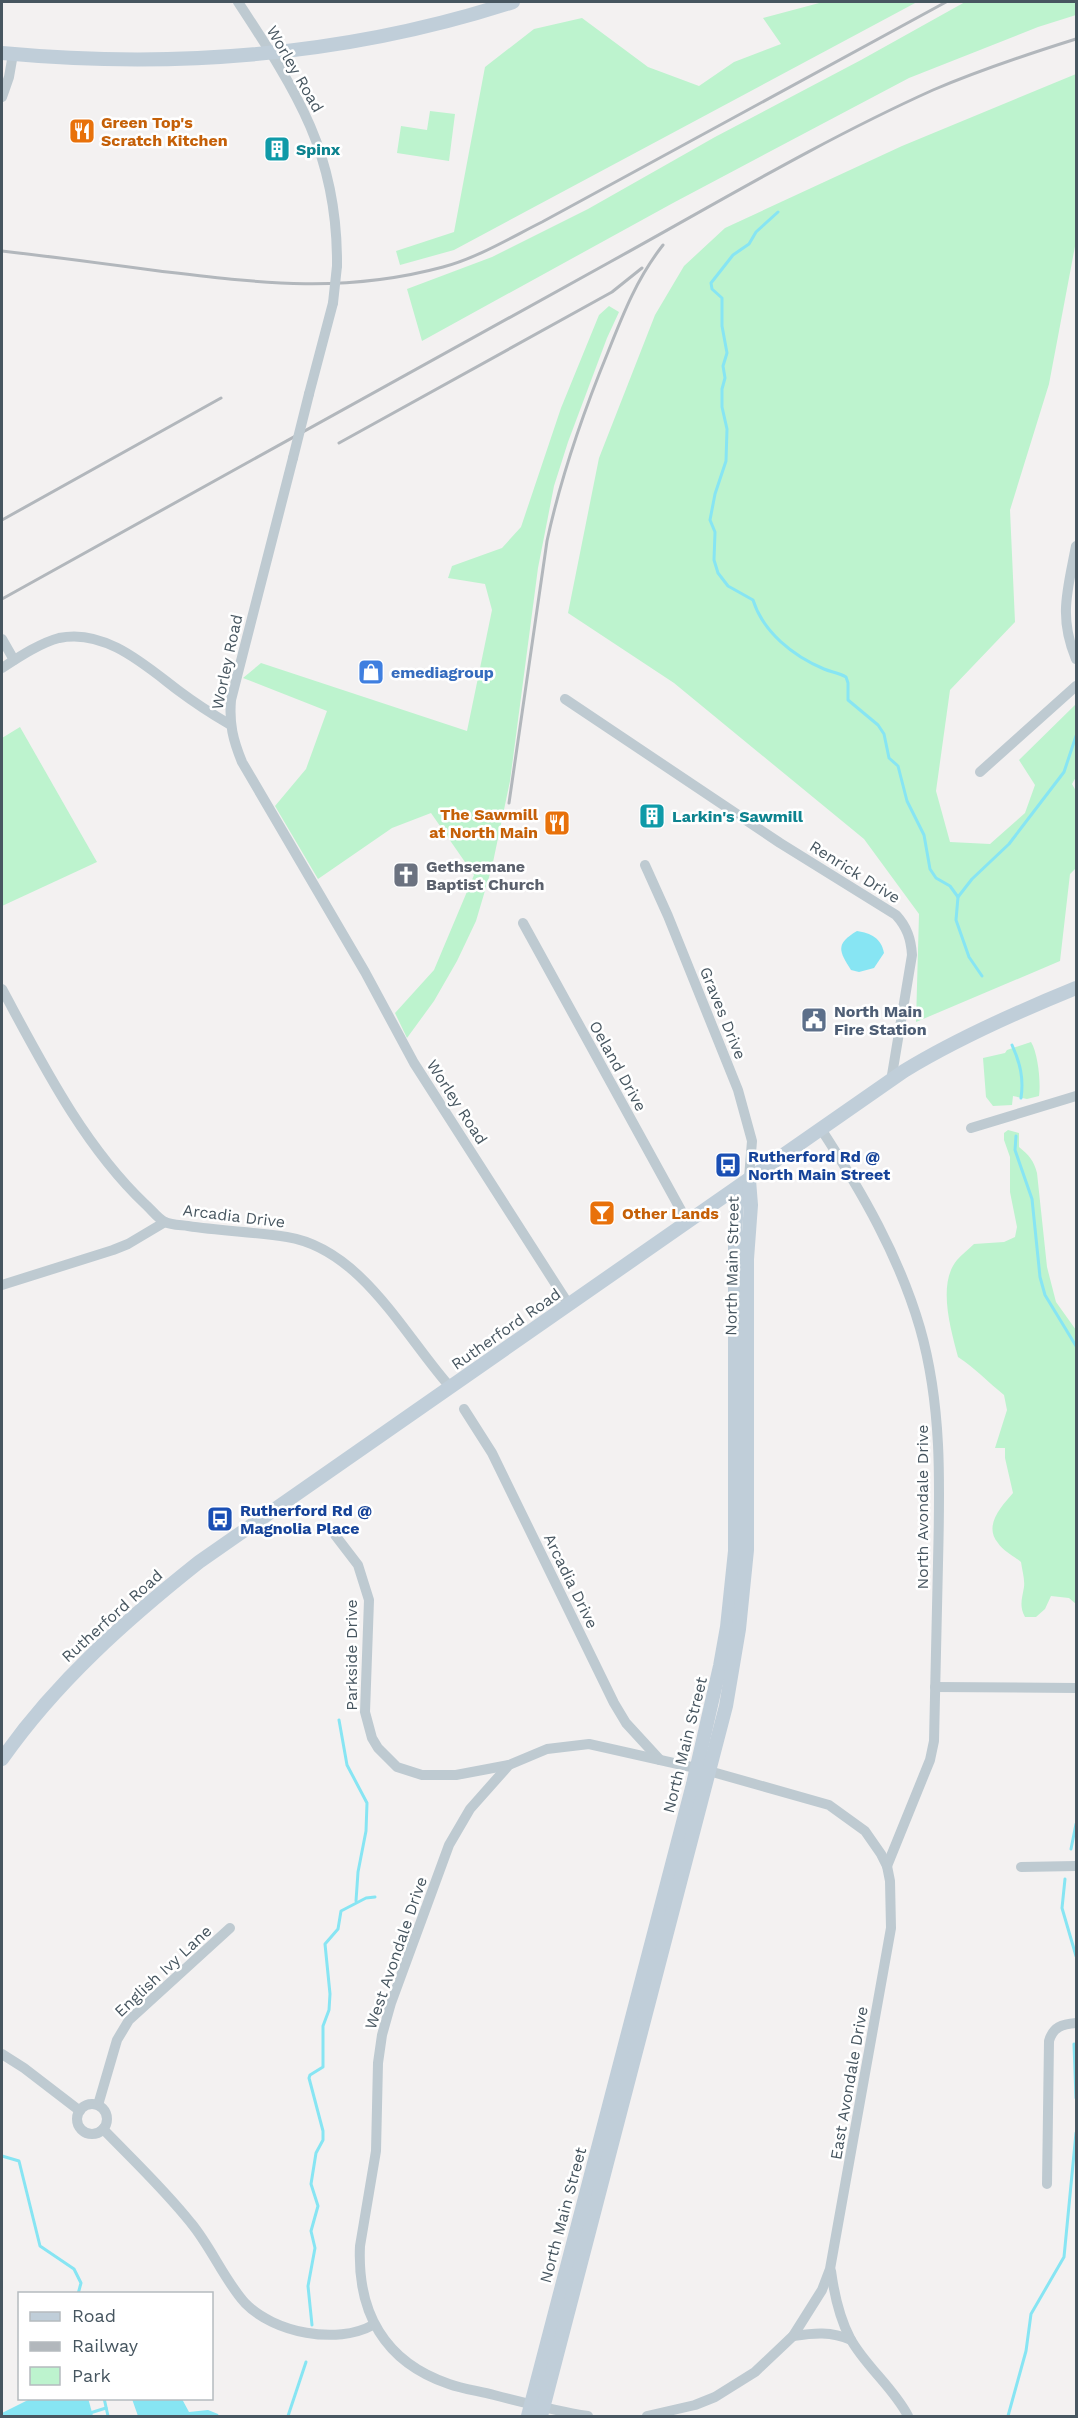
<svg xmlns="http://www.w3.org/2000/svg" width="1078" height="2418" font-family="'Work Sans',sans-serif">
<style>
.green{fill:#bdf3ce}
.water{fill:#87e5f3}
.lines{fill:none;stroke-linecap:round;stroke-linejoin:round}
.stream{stroke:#87e5f3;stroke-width:3}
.street{stroke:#becad1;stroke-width:10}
.secondary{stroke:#c0ced9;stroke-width:14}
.rail{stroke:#b2b7bc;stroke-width:3}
.street-bridge{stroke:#becad1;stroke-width:10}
.labels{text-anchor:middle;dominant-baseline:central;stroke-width:5;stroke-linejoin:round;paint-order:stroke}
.street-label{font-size:16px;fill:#475660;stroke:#fff}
.food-label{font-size:16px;font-weight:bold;fill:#c56008;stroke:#fff;text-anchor:start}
.culture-label{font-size:16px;font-weight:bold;fill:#0d838f;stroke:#fff;text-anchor:start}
.shop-label{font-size:16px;font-weight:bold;fill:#366cbe;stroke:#fff;text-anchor:start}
.worship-label{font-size:16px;font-weight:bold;fill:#5b616d;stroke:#fff;text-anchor:start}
.service-label{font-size:16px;font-weight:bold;fill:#4e5e75;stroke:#fff;text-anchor:start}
.transit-label{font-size:16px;font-weight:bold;fill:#164399;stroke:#fff;text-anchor:start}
</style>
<rect width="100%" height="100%" fill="#f3f1f1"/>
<g class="green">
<path d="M823 2H917L454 250 400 265 396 251 454 232 485 67 534 29 582 18 648 67 699 86 734 62 781 44 763 18Z"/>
<path d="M965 2H1076V15L1038 27 909 78 673 203 422 341 407 289 492 257 588 209 715 137 861 60Z"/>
<path d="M1076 74V241L1049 384 1010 510 1015 622 950 690 936 791 950 842 990 844 1025 813 1035 785 1019 760 1076 704V777L1072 784 1076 791V868L1070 874 1060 961 916 1022 919 914 864 839 674 683 568 613 599 458 655 315 684 266 725 228 902 146Z"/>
<path d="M430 111 455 114 449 161 397 153 401 126 427 130Z"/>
<path d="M609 306 619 312 607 338 568 442 554 486 538 568 510 781 492 867 476 921 457 961 434 1001 407 1038 395 1013 434 970 474 875 431 813 392 828 318 879 275 806 306 769 327 711 243 678 261 663 467 731 492 610 485 584 448 578 452 566 502 548 521 527 561 408 599 315Z"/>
<path d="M20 727 97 862 2 906V738Z"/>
<path d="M1031 1042C1038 1053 1041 1083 1039 1096L1027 1099 1013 1096 1012 1105 993 1106 986 1097 983 1058 1005 1053 1007 1050Z"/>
<path d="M1008 1130 1019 1133V1147C1029 1155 1034 1161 1037 1173L1047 1267 1056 1302 1076 1330V1604L1069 1598 1051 1596 1045 1609 1036 1617H1025C1019 1606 1022 1599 1024 1587 1025 1579 1022 1570 1021 1562 1014 1556 1003 1551 998 1543 983 1525 1002 1506 1013 1493L1005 1458V1448H995L1007 1410 1004 1395C988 1382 975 1368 958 1357 951 1330 937 1284 957 1260 962 1254 969 1249 974 1244L1004 1242 1015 1237 1017 1227 1010 1192V1157L1004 1140V1133Z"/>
</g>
<g class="water">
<path d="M857 931C871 933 881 938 884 953L874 968 859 972 851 970C839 951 835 944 857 931Z"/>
<path d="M88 2398 93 2416H2V2413L30 2399Z"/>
<path d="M132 2399H182L189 2412 208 2410 218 2414 219 2416H138Z"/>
</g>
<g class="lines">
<g class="stream">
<path d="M778 212 756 232 749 244 733 255 711 283 712 289 722 298V326L727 353 723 366 725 378 722 389V407L727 429 726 461 715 494 710 520 715 532 714 560 718 573 728 586 753 600C763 632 793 656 824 669 831 672 839 673 846 677L848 683V700L878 725 884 734 889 758 898 766 907 801 924 835 930 869 936 878 950 886 958 897"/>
<path d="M982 976 969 957 956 920 958 897 972 879 1009 844 1064 772 1076 736"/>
<path d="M1012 1045C1020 1063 1024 1078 1021 1098"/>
<path d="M1016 1136 1015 1150 1032 1199 1040 1277 1045 1295 1076 1346"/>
<path d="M339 1720 347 1765 367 1803 366 1831 358 1872 356 1901"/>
<path d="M1071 1849 1076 1824"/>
<path d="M1065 1879 1062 1908 1076 1956"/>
<path d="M1074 2044 1076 2098"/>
<path d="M2 2156 19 2161 40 2246 74 2269 81 2283 78 2294"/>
<path d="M312 2325 308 2286 315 2248 311 2231 318 2206 311 2184 316 2153 323 2140V2131L309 2078 310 2075 323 2067V2026L329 2010 330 1994 325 1944 338 1929 341 1911 366 1898 375 1897"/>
<path d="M104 2398 108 2416"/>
<path d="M90 2413 106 2408"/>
<path d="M288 2416 306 2362"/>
<path d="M1008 2416 1026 2351 1031 2314 1064 2257 1076 2133"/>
</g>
<g class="street">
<path d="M238 2C297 92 338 154 337 266"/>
<path d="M2 97 9 77 13 54"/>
<path d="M309 394 333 303"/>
<path d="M293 458 231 700C229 724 233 740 242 762L365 972 414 1063 569 1305"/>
<path d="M1076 546C1068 589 1058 616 1076 659"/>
<path d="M2 639 14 660"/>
<path d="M2 668C19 657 40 643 59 638 105 628 146 666 179 691 195 703 212 714 229 724"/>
<path d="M565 699 780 843 896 915C907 927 911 939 912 955L891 1081"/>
<path d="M980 772 1076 686"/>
<path d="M645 865 668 916 738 1090 752 1141 749 1178"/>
<path d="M523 923 688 1223"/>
<path d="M2 989C42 1063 83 1145 145 1204 151 1209 158 1219 165 1222 171 1225 181 1225 188 1226 221 1231 254 1232 287 1237 362 1249 405 1337 451 1388"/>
<path d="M971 1128 1076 1096"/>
<path d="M821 1129C862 1192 899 1256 920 1328 942 1405 940 1484 938 1563 937 1623 935 1682 934 1741L930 1760 887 1866"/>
<path d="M2 1285 113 1250 128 1244 165 1222"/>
<path d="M464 1409 492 1453 614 1703 626 1723 660 1760"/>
<path d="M335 1535 358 1565 369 1600 365 1712 372 1738 378 1748 397 1767 422 1775H456L509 1765"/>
<path d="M935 1687 1076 1688"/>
<path d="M1021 1867 1076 1866"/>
<path d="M2 2054 24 2068 80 2111"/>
<circle cx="92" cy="2119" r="15"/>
<path d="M98 2105 117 2040 129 2020 230 1928"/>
<path d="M103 2129C133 2160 164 2189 191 2223 211 2247 225 2281 245 2303 274 2333 337 2345 373 2325"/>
<path d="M1047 2184 1049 2041C1053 2027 1062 2024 1076 2023"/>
<path d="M831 2271C834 2293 839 2317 850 2338 865 2366 893 2387 908 2416"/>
<path d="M793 2336C814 2333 831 2331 851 2340"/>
<path d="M588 2416C556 2411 525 2403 494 2395 479 2391 463 2389 449 2384 384 2362 357 2312 360 2246L376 2151 378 2063 382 2035 391 2003 449 1845 470 1809 509 1765 547 1749 589 1744 709 1771 829 1805 865 1831 881 1854 887 1866 890 1881 891 1928 830 2269 822 2290 793 2336 755 2372 715 2397 695 2405 647 2416"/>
</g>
<g class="secondary">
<path d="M2 53C174 69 347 56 513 2"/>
<path d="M2 1759C56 1682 126 1620 199 1562L904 1071C958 1038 1017 1012 1076 988"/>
<path d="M528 2416 693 1784 720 1666 727 1627 735 1551V1233L737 1205 748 1180"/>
<path d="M541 2416 726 1706 739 1629 747 1550V1259L751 1205 749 1180"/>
</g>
<g class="rail">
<path d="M2 251C54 257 107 264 159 271 260 283 343 294 443 267 477 258 510 238 542 222L946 2"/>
<path d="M339 443 612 292 642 268"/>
<path d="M2 520 221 398"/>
<path d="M2 599C205 487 406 373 610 262 717 203 822 140 933 90 980 70 1028 54 1076 39"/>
<path d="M509 803 547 541C561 476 583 413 608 352 623 314 637 278 663 245"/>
</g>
<g class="street-bridge">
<path d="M333 303 337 266"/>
<path d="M293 458 309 394"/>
</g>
</g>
<defs>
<symbol id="restaurant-square" viewBox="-11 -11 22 22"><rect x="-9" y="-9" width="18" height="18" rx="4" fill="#e8710a" stroke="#fff"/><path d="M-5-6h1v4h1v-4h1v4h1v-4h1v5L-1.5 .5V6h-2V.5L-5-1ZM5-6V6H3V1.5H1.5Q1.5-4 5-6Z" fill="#fff"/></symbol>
<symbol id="building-square" viewBox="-11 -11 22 22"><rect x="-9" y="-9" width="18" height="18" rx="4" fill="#0f9aa8" stroke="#fff"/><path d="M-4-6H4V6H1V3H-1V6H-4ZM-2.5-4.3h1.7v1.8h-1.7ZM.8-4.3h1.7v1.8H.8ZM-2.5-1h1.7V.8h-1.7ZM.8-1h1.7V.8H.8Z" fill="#fff"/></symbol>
<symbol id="shop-square" viewBox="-11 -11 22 22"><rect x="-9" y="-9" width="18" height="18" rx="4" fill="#3f7fe0" stroke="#fff"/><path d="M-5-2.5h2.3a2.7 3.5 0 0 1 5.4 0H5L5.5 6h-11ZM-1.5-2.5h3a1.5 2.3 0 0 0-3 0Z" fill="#fff"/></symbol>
<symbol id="church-square" viewBox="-11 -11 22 22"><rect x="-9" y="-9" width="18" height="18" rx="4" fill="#6b7280" stroke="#fff"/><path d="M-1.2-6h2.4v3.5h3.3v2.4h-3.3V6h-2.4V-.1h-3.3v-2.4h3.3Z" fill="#fff"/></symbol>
<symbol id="civic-square" viewBox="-11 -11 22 22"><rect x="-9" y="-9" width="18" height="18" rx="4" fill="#5c6f8a" stroke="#fff"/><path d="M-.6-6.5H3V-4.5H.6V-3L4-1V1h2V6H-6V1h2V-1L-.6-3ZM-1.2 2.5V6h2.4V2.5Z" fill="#fff"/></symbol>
<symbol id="bus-square" viewBox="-11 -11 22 22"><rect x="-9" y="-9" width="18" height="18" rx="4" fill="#1a4fb4" stroke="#fff"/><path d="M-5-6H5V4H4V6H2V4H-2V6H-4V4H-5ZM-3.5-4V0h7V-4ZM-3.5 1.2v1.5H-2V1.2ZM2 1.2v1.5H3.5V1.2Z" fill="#fff"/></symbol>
<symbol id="bar-square" viewBox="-11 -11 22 22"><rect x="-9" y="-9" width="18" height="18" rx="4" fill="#e8710a" stroke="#fff"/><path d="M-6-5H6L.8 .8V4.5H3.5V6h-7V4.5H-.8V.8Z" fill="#fff"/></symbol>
</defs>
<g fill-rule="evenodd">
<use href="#restaurant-square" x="67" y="116" width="30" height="30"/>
<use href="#building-square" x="262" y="134" width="30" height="30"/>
<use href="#shop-square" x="356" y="657" width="30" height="30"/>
<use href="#building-square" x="637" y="801" width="30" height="30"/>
<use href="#restaurant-square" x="542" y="808" width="30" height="30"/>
<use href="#church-square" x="391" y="860" width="30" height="30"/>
<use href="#civic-square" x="799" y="1005" width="30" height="30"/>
<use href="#bus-square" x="713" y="1150" width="30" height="30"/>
<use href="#bar-square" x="587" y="1198" width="30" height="30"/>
<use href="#bus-square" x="205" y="1504" width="30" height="30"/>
</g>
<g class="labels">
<g class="street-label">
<text transform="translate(295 69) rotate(60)">Worley Road</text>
<text transform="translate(227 662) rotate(-78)">Worley Road</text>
<text transform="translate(855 872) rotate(32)">Renrick Drive</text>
<text transform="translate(723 1013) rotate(68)">Graves Drive</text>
<text transform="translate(618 1066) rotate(61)">Oeland Drive</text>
<text transform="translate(457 1102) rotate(57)">Worley Road</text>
<text transform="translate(234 1216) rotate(7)">Arcadia Drive</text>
<text transform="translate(732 1266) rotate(-89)">North Main Street</text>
<text transform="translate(506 1329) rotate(-35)">Rutherford Road</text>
<text transform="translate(922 1507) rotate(-90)">North Avondale Drive</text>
<text transform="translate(571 1581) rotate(64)">Arcadia Drive</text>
<text transform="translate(112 1616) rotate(-42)">Rutherford Road</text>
<text transform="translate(351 1655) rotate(-90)">Parkside Drive</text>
<text transform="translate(685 1745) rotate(-76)">North Main Street</text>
<text transform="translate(396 1953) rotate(-71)">West Avondale Drive</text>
<text transform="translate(163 1971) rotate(-43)">English Ivy Lane</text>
<text transform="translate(849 2083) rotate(-80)">East Avondale Drive</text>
<text transform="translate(563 2215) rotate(-75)">North Main Street</text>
</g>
<g class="food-label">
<text x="101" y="122">Green Top's<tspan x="101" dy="18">Scratch Kitchen</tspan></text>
<text x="538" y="814" text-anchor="end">The Sawmill<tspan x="538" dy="18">at North Main</tspan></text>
<text x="622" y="1213">Other Lands</text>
</g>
<g class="culture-label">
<text x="296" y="149">Spinx</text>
<text x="672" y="816">Larkin's Sawmill</text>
</g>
<g class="shop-label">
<text x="391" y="672">emediagroup</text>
</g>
<g class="worship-label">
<text x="426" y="866">Gethsemane<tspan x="426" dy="18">Baptist Church</tspan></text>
</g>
<g class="service-label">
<text x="834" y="1011">North Main<tspan x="834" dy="18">Fire Station</tspan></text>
</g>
<g class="transit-label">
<text x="748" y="1156">Rutherford Rd @<tspan x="748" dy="18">North Main Street</tspan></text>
<text x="240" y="1510">Rutherford Rd @<tspan x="240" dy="18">Magnolia Place</tspan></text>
</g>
</g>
<rect width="1078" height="2418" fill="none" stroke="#475660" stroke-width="6"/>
<rect x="18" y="2292" width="195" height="108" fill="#ffffff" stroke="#b5bbbf" stroke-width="1.5"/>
<rect x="30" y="2312" width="30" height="9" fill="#c0ced9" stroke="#b5bbbf" stroke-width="1.5"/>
<text x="72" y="2322" font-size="18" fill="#475660">Road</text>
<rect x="30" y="2342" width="30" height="9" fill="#b2b7bc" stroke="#b5bbbf" stroke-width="1.5"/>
<text x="72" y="2352" font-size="18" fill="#475660">Railway</text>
<rect x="30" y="2367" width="30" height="18" fill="#bdf3ce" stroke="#b5bbbf" stroke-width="1.5"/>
<text x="72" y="2382" font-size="18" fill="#475660">Park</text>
</svg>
